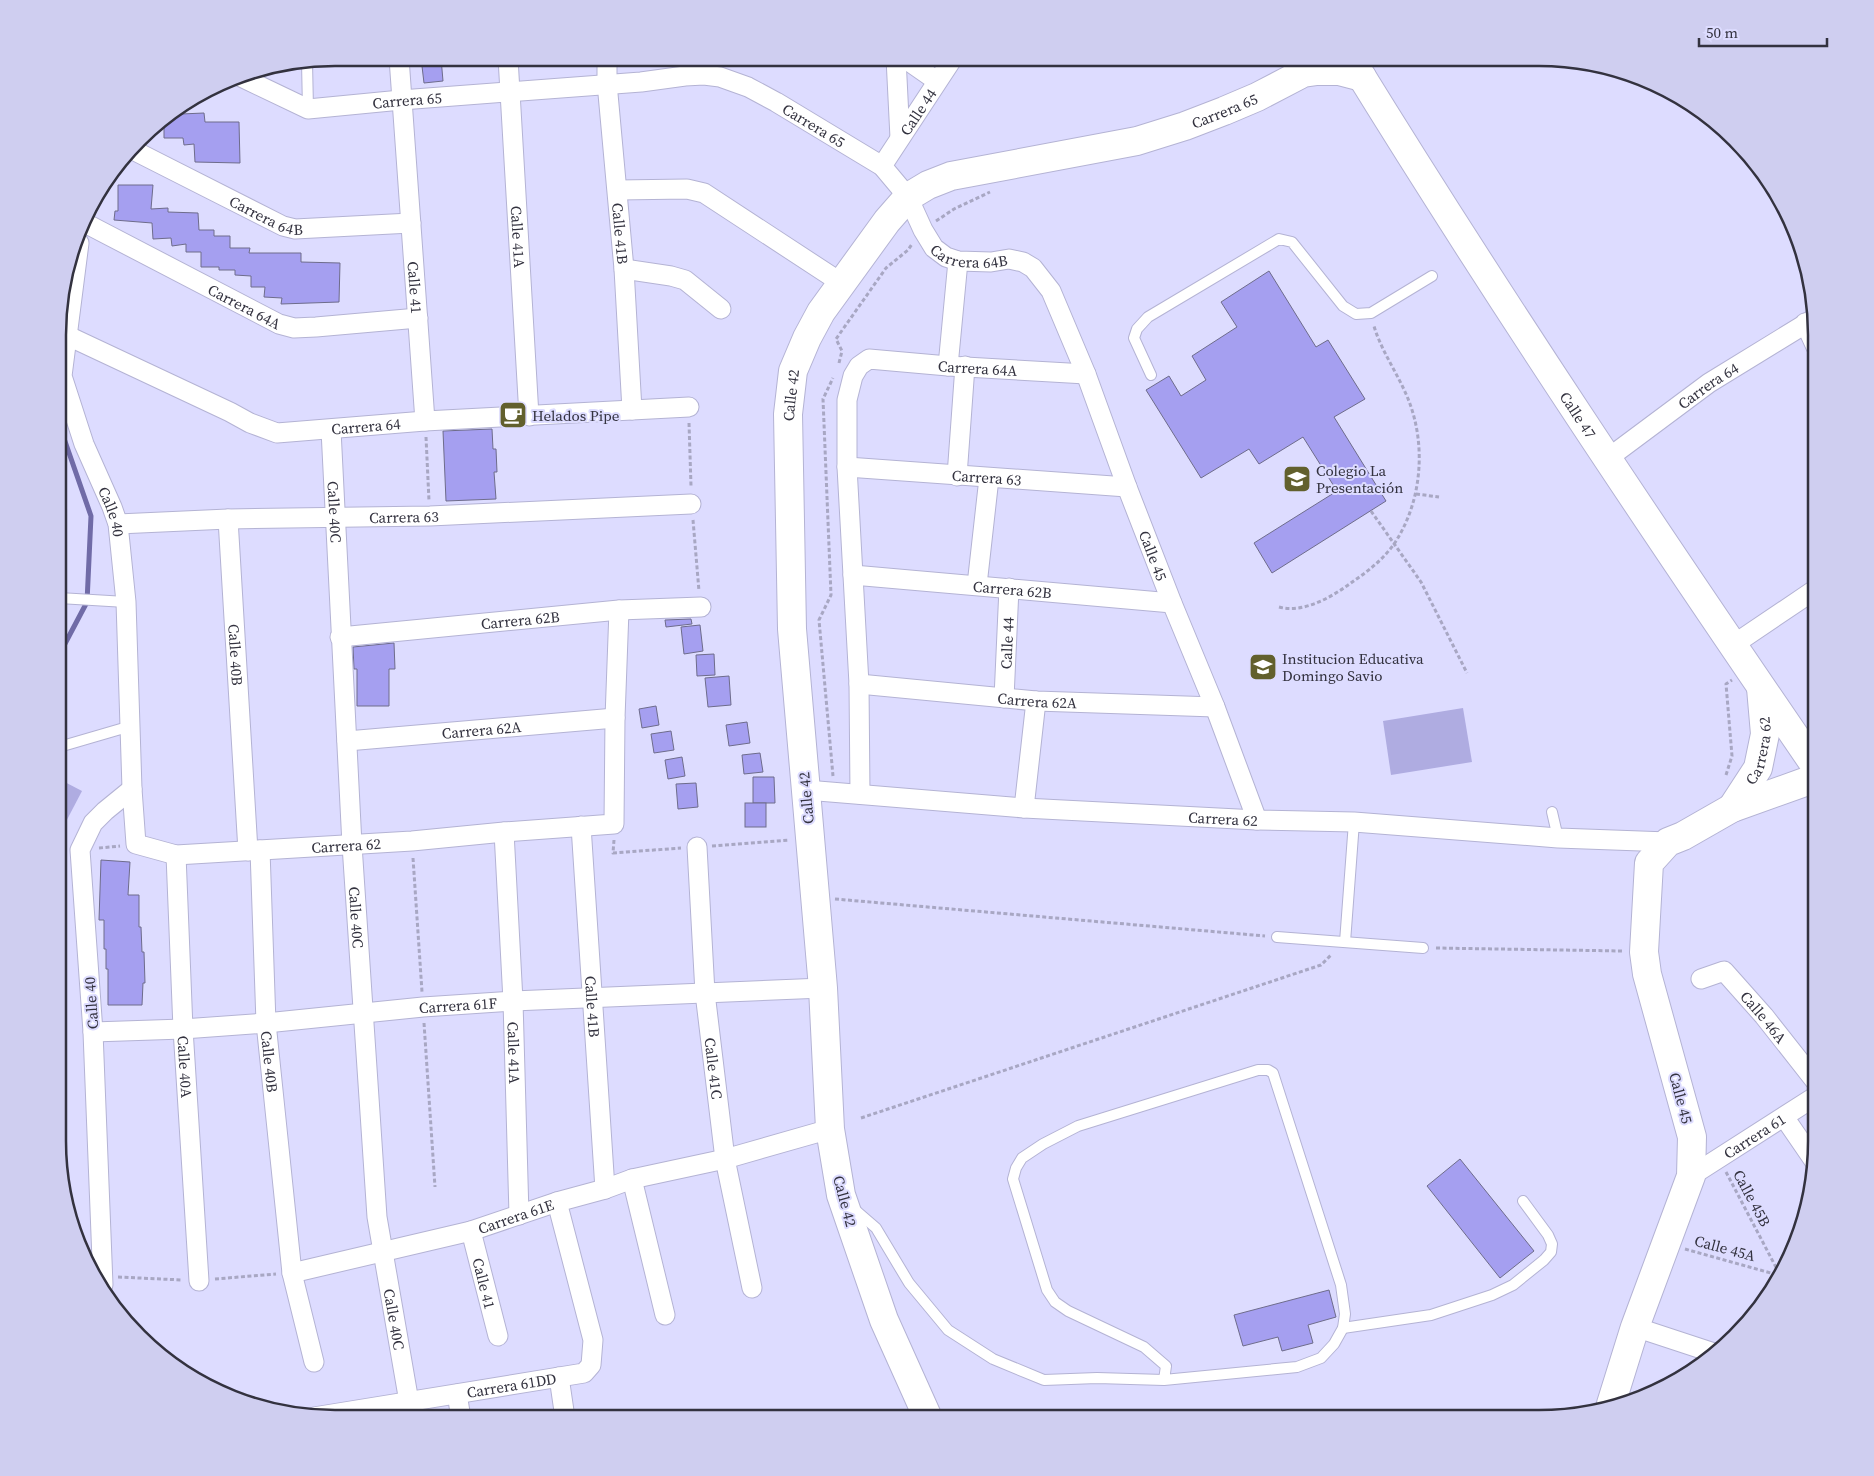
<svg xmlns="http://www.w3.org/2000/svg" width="1874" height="1476" font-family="'Source Serif 4',serif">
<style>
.green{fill:#aface1}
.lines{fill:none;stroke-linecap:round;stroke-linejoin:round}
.stream{stroke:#706ba7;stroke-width:5}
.building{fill:#a59ff0;stroke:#6e6c8b}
.lane-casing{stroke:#b4b3d4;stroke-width:12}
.street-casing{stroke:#b4b3d4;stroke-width:21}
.secondary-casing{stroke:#b4b3d4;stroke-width:30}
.path{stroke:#a8a7c3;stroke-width:3;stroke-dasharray:4 2.5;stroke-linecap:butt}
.lane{stroke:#fff;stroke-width:10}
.street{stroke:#fff;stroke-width:19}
.secondary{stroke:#fff;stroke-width:28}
.labels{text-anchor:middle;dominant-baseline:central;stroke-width:4;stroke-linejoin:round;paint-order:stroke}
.street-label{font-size:15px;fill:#33323f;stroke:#dddcff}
.poi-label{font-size:15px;fill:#33323f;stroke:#dddcff;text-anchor:start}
.rim{fill:none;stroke:#33323f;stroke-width:2.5}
</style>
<rect width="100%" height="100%" fill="#dddcff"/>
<g class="green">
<path d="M1463 708 1472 762 1391 775 1383 721Z"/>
<path d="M59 779 82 791 59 835Z"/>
</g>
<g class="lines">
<path class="stream" d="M59 655 87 602 91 516 60 427"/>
</g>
<g class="building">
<path d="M421 58H441L443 81 424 83Z"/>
<path d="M181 110V114L204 113 205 122H239L240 163 195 162 194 144 184 145 183 138H164V119Z"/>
<path d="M118 185H153L151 209 168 208V212L198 213 199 230H214V236H230V248H250L249 253H301V262L340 263 339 302 281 304 282 298 264 297 265 287H251V276L235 275V270H219V267H201V252H186V244L172 246 171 238 153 239 152 223 114 220 115 211H118Z"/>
<path d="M1269 271 1316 347 1328 340 1365 399 1334 417 1386 501 1272 573 1254 543 1337 491 1303 437 1259 464 1249 449 1201 478 1146 390 1169 376 1181 396 1206 380 1192 356 1237 327 1221 302Z"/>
<path d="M492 429 493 449H496L497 472H494L496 499 446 501 443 431Z"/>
<path d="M691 619 692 624 666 627 665 620Z"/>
<path d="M700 625 703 651 684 654 681 627Z"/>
<path d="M394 643 395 669H389V706H357V669H354L353 647Z"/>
<path d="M714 654 715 675 697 676 696 655Z"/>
<path d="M729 676 731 705 708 707 705 678Z"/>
<path d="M656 706 659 725 642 728 639 709Z"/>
<path d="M747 722 750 743 729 746 726 725Z"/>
<path d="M671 731 674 750 654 753 651 734Z"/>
<path d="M760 753 763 772 744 774 742 755Z"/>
<path d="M682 757 685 776 668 779 665 760Z"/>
<path d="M753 777H774L775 803H753Z"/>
<path d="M696 783 698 807 678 809 676 784Z"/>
<rect x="745" y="803" width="21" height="24"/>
<path d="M101 860 130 862 128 895H139V927H141L142 952H144L145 983H143L142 1005H108V969H106V949H104V920H99Z"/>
<path d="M1460 1159 1534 1251 1500 1278 1427 1186Z"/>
<path d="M1329 1290 1336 1317 1308 1325 1313 1343 1282 1351 1278 1337 1243 1346 1234 1315Z"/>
</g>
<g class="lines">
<defs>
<g id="lane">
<path d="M307 62 308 109"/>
<path d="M1151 375 1134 338 1137 329 1148 317 1279 239 1292 242 1343 306 1356 314 1371 313 1432 276"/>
<path d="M59 598 126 602"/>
<path d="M59 747 131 726"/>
<path d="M1552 812 1558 838"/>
<path d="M1277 937 1423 948"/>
<path d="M1345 942 1354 822"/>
<path d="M854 1209 876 1228 909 1283 948 1330 993 1359 1044 1380 1097 1378 1164 1380 1297 1367 1321 1358 1334 1344 1343 1328 1345 1314 1341 1285 1273 1073 1268 1070H1258L1078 1126 1043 1144 1022 1158 1016 1168 1013 1179 1047 1290 1055 1302 1068 1311 1144 1347 1166 1366 1164 1380"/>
<path d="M1343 1328 1431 1315 1492 1295 1513 1285 1544 1260 1551 1252 1552 1244 1548 1235 1523 1201"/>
</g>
<g id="street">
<path id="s1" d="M399 58 425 421"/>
<path id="s2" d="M508 58 529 416"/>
<path id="s3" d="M607 58V83L624 269 632 410"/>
<path d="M896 58 900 138"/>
<path d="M904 58 937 81"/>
<path id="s4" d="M239 76 308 109 401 100 641 82 685 76 704 75 720 77 748 87 776 102 882 166 908 197 923 230 934 248 946 257 958 261 991 262 1009 259 1023 262 1033 268 1051 291 1086 374 1127 487 1172 603 1215 707 1257 820"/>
<path id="s5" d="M133 150 283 226 295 229 411 223"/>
<path id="s6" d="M882 166 953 58"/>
<path d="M618 190 687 189 704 193 843 284"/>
<path id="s7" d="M85 223 279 324 294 328 316 327 418 318"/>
<path id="s8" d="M79 243 62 376 84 444 112 507 118 524 126 602 132 789 136 844 176 855 412 841 504 832 614 824 615 718 619 610"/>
<path d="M624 269 671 276 685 280 721 309"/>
<path d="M1805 323 1816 347"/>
<path id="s9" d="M66 335 230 412 250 423 277 433 425 421 689 407"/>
<path d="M948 366 958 261"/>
<path id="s10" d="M331 430 352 845 377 1217 409 1402"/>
<path id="s11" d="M1607 459 1709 383 1815 318"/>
<path id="s12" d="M847 467 1127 487"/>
<path d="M957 476 965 366"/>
<path id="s13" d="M228 519 248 851"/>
<path id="s14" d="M118 524 228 519 430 516 691 504"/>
<path id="s15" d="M853 575 1172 603"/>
<path d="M977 585 989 478"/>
<path id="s16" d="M340 637 619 610 701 607"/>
<path d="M1733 645 1816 589"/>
<path id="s17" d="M859 684 1036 701 1215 707"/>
<path id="s18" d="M1004 698 1009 588"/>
<path id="s19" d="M347 741 615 718"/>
<path id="s20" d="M806 790 1024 808 1257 820 1354 822 1558 838 1668 842"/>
<path id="s21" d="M860 794 859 684 847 467V400L853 376 859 366 869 359 948 366 1086 374"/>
<path d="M1024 808 1036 701"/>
<path id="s22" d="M581 826 605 1189"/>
<path id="s23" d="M504 832 513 1001 519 1215"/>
<path id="s24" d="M697 847 705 993 725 1159 752 1288"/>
<path id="s25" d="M260 850 266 1023 292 1273 314 1362"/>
<path id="s26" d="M176 855 183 1029 199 1281"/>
<path id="s27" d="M1701 979 1724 971 1764 1016 1816 1082"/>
<path id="s28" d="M93 1032 183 1029 266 1023 423 1007 513 1001 823 988"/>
<path d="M1784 1117 1815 1162"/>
<path id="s29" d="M1691 1176 1816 1096"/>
<path d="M632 1179 665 1315"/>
<path id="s30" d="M471 1231 498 1336"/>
<path id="s31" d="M292 1273 471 1231 557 1202 605 1189 632 1179 725 1159 830 1129"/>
<path d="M103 1285 93 1032 80 850 93 823 105 811 132 789"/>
<path d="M1635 1327 1714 1353"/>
<path d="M559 1377 565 1418"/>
<path d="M457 1394 461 1418"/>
<path id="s32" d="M314 1417 584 1373 591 1365 593 1340 557 1202"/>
</g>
<g id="secondary">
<path id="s33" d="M1352 61C1500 301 1657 535 1816 767"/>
<path id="s34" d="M1732 808 1758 768 1765 734 1761 688"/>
<path d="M1611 1404 1635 1327 1691 1176 1692 1137 1647 974 1644 952 1649 863 1668 842 1683 836 1732 808 1816 778"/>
<path id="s35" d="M928 1418 884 1320 841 1195 830 1129 823 988 792 629 788 414 793 371 807 338 821 312 887 221 908 197 928 185 951 176 1137 141 1185 126 1224 111 1257 97 1303 73 1317 71H1339L1362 77"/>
</g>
</defs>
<use href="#lane" class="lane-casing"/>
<use href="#street" class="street-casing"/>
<use href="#secondary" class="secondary-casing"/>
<g class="path">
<path d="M936 221 954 209 990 192"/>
<path d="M839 363 842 351 836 339 886 268 908 250 912 244"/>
<path d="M689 423 691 486"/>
<path d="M426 437 429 501"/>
<path d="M1416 494 1439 497"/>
<path d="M1371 511 1421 582 1467 673"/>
<path d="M693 520 699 591"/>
<path d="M1279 607C1305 614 1335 595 1355 580 1370 570 1384 558 1394 544 1423 501 1427 441 1406 394 1396 371 1381 350 1374 326"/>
<path d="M1726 775 1732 756 1726 684 1732 680"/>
<path d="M833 776 819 620 831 595 823 399 833 378"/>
<path d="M614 840 613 853 681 848"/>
<path d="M712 846 789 840"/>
<path d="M99 848 120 846"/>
<path d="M413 858 422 992"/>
<path d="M835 899 1265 936"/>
<path d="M1436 948 1622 951"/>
<path d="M424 1023 435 1187"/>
<path d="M861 1118 1321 965 1332 954"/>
<path d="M1726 1172 1779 1273"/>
<path d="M1685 1249 1778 1275"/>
<path d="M118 1277 182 1280"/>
<path d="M215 1279 276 1274"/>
</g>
<use href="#lane" class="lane"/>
<use href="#street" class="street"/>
<use href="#secondary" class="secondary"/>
</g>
<defs>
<symbol id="cafe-square" viewBox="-11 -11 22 22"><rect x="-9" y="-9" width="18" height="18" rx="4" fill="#62602d" stroke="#dddcff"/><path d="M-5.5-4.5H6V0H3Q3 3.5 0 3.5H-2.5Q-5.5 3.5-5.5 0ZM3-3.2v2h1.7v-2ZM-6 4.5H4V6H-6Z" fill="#fff"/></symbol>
<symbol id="school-square" viewBox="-11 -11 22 22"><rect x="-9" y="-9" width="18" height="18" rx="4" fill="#62602d" stroke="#dddcff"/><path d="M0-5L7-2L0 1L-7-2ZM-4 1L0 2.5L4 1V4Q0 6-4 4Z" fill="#fff"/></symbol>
</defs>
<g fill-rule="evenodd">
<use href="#cafe-square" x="497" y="399" width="32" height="32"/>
<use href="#school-square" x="1281" y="463" width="32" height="32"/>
<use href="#school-square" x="1247" y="651" width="32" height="32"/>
</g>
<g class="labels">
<g class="street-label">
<text stroke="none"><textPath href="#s4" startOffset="176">Carrera 65</textPath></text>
<text stroke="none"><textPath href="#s35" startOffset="1606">Carrera 65</textPath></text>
<text stroke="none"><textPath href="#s6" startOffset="65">Calle 44</textPath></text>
<text stroke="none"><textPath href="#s4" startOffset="596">Carrera 65</textPath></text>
<text stroke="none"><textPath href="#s5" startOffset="149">Carrera 64B</textPath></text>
<text stroke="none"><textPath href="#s3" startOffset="176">Calle 41B</textPath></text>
<text stroke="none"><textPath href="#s2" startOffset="179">Calle 41A</textPath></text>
<text stroke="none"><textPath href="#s4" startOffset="811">Carrera 64B</textPath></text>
<text stroke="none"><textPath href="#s1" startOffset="230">Calle 41</textPath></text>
<text stroke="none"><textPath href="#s7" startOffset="180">Carrera 64A</textPath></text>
<text stroke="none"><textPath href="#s21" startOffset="552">Carrera 64A</textPath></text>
<text stroke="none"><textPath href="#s11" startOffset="125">Carrera 64</textPath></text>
<text stroke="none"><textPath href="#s35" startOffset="1042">Calle 42</textPath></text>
<text stroke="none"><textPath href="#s33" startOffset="420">Calle 47</textPath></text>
<text stroke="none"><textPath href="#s9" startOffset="322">Carrera 64</textPath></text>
<text stroke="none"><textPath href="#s12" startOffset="140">Carrera 63</textPath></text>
<text stroke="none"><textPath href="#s8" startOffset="279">Calle 40</textPath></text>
<text stroke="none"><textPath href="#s10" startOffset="82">Calle 40C</textPath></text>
<text stroke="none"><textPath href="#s14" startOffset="286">Carrera 63</textPath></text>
<text stroke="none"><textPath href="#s4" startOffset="1191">Calle 45</textPath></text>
<text stroke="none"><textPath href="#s15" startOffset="160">Carrera 62B</textPath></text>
<text stroke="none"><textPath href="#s16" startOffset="181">Carrera 62B</textPath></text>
<text stroke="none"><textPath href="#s18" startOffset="55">Calle 44</textPath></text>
<text stroke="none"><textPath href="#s13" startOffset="136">Calle 40B</textPath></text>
<text stroke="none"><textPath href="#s17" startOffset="179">Carrera 62A</textPath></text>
<text stroke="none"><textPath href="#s19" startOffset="135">Carrera 62A</textPath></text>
<text stroke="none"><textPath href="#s34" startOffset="65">Carrera 62</textPath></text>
<text transform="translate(806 798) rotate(-95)">Calle 42</text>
<text stroke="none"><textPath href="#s20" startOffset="418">Carrera 62</textPath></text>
<text stroke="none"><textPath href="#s8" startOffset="825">Carrera 62</textPath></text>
<text stroke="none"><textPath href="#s10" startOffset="488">Calle 40C</textPath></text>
<text transform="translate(91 1003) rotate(-94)">Calle 40</text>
<text stroke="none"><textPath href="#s28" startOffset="366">Carrera 61F</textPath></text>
<text stroke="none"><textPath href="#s22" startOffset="181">Calle 41B</textPath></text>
<text stroke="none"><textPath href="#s27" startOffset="85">Calle 46A</textPath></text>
<text stroke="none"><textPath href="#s23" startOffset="221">Calle 41A</textPath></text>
<text stroke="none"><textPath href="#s25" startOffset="212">Calle 40B</textPath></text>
<text stroke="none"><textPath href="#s26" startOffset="212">Calle 40A</textPath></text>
<text stroke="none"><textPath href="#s24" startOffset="222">Calle 41C</textPath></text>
<text transform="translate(1681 1098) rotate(75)">Calle 45</text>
<text stroke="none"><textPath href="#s29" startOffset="75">Carrera 61</textPath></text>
<text transform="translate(1752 1198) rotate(62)">Calle 45B</text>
<text transform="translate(845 1201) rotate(75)">Calle 42</text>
<text stroke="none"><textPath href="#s31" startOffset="231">Carrera 61E</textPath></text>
<text transform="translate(1725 1248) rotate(15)">Calle 45A</text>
<text stroke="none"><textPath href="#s30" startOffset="54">Calle 41</textPath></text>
<text stroke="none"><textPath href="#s10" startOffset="892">Calle 40C</textPath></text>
<text stroke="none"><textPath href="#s32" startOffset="200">Carrera 61DD</textPath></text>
</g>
<g class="poi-label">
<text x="532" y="415">Helados Pipe</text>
<text x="1316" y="470">Colegio La<tspan x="1316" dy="17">Presentación</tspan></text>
<text x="1282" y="658">Institucion Educativa<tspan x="1282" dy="17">Domingo Savio</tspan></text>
</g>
</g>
<path d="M0 0H1874V1476H0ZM335 66H1539A269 269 0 0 1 1808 335V1141A269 269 0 0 1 1539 1410H335A269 269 0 0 1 66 1141V335A269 269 0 0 1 335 66Z" fill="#cfcef0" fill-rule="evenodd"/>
<path class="rim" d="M335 66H1539A269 269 0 0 1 1808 335V1141A269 269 0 0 1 1539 1410H335A269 269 0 0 1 66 1141V335A269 269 0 0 1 335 66Z"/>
<path d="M1699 38v8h128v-8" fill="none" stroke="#33323f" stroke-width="2.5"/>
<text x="1706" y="38" font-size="15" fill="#33323f" stroke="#dddcff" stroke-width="4" paint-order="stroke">50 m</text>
</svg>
